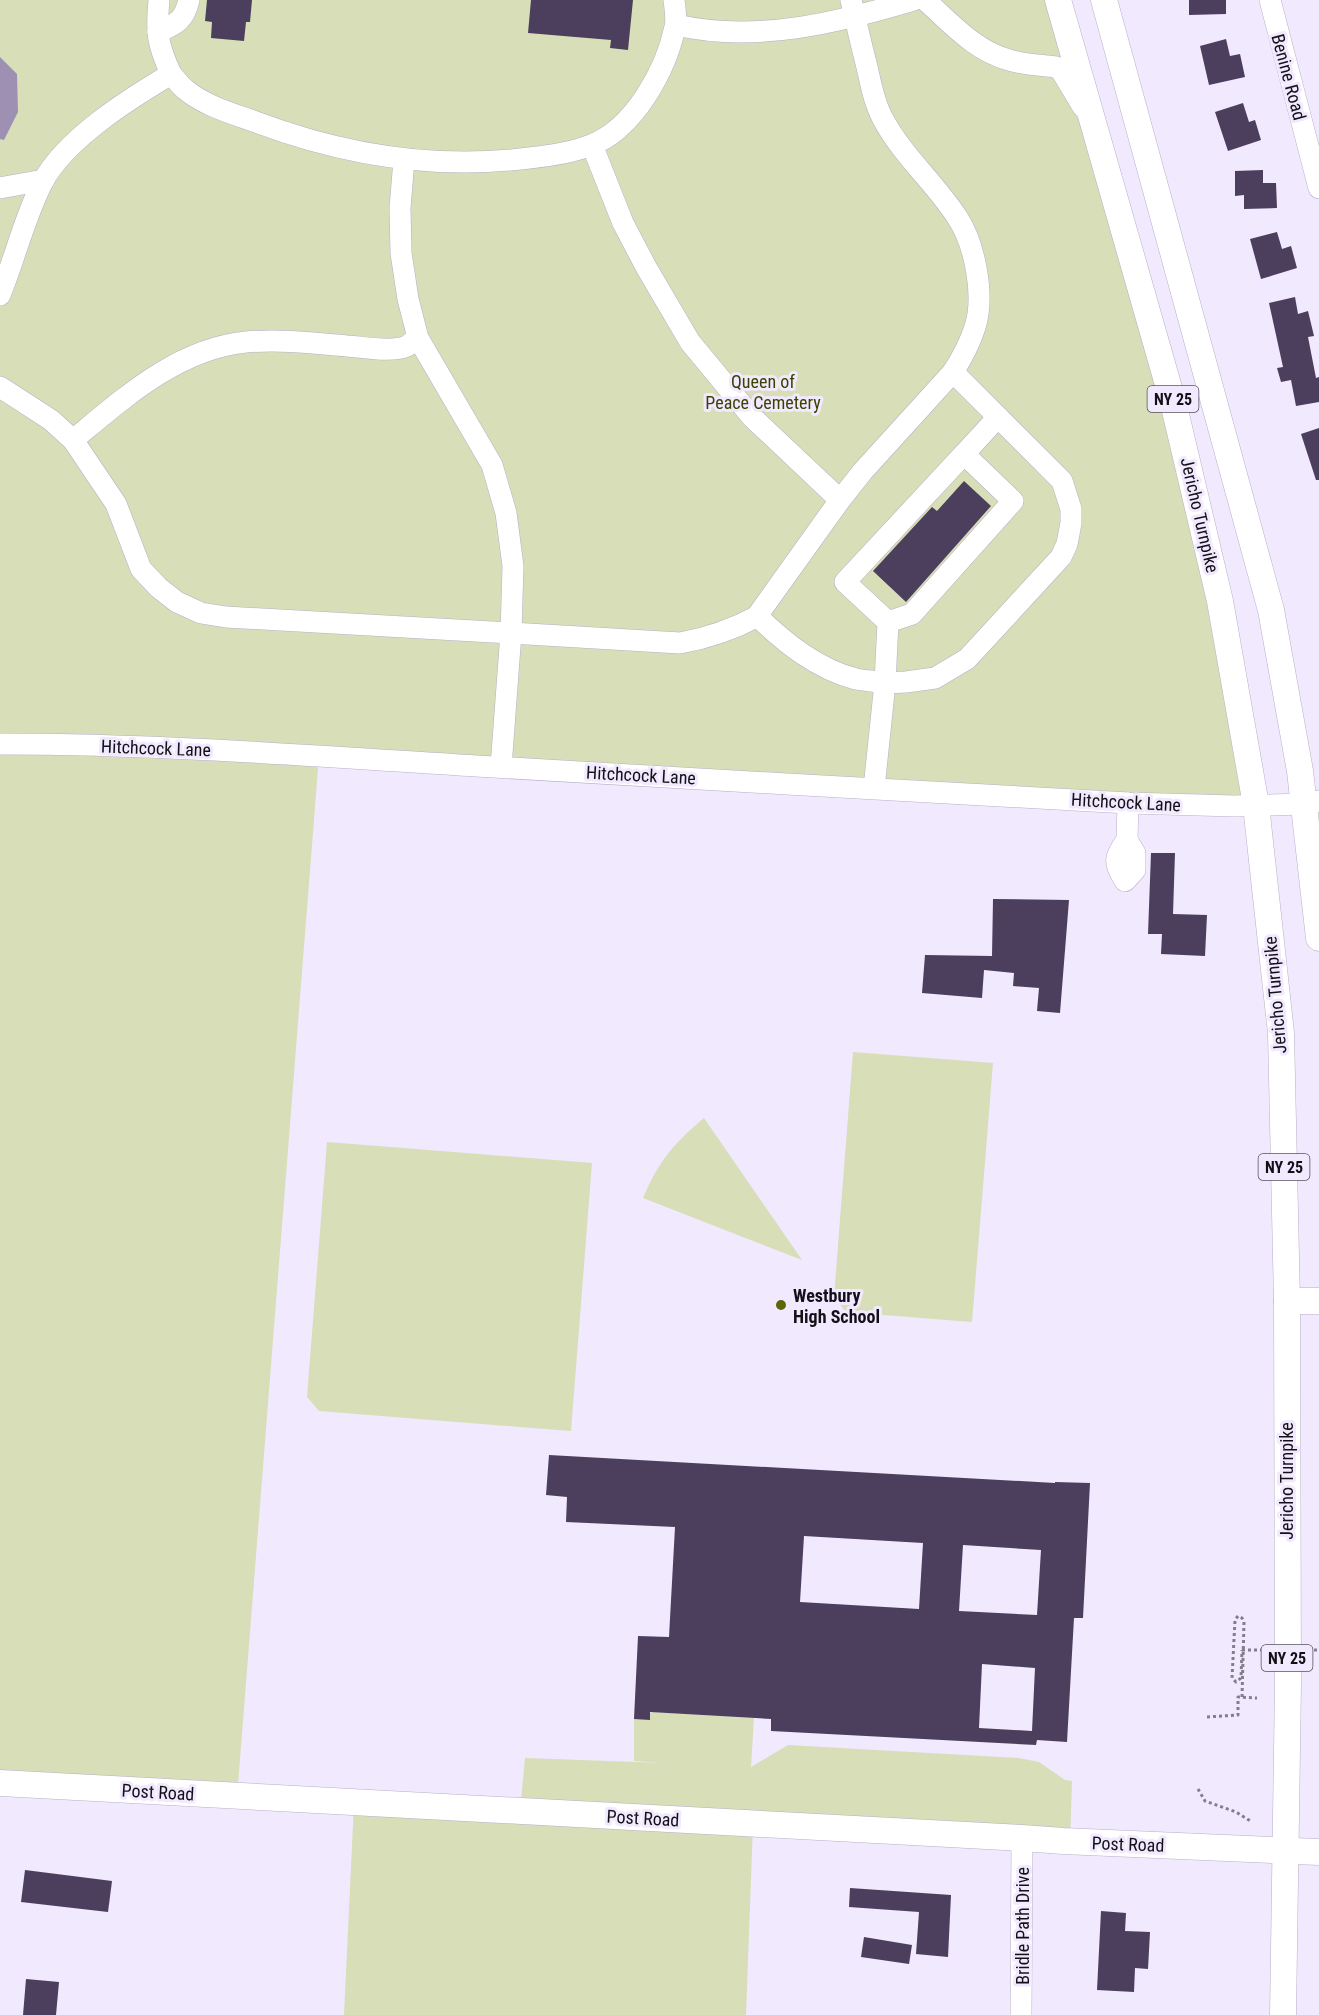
<svg xmlns="http://www.w3.org/2000/svg" width="1319" height="2015" font-family="'Roboto Condensed',sans-serif">
<style>
.green{fill:#d7deb8}
.water{fill:#9d90b2}
.building{fill:#4b3f5d;fill-rule:evenodd}
.lines{fill:none;stroke-linecap:round;stroke-linejoin:round}
.minor-casing{stroke:#b9afc8;stroke-width:22}
.major-casing{stroke:#b9afc8;stroke-width:27}
.path{stroke:#837e8c;stroke-width:3;stroke-dasharray:3 3;stroke-linecap:butt}
.minor{stroke:#fff;stroke-width:21}
.major{stroke:#fff;stroke-width:26}
.path-bridge{stroke:#837e8c;stroke-width:3;stroke-dasharray:3 3;stroke-linecap:butt}
.poi-dot{fill:#5d6606;stroke:#f1e9fe;stroke-width:2}
.labels{text-anchor:middle;dominant-baseline:central;stroke-width:6;stroke-linejoin:round;paint-order:stroke}
.shield{fill:#f1e9fe;stroke:#56515d;stroke-width:1.5}
.shield-label{font-size:16px;font-weight:bold;fill:#131018}
.street-label{font-size:18px;fill:#131018;stroke:#f1e9fe}
.park-label{font-size:18px;fill:#3b4100;stroke:#f1e9fe}
.poi-label{font-size:18px;font-weight:bold;fill:#131018;stroke:#f1e9fe;text-anchor:start}
</style>
<rect width="100%" height="100%" fill="#f1e9fe"/>
<g class="green">
<path d="M0 0H1058L1173 402 1256 805 319 756 237 1797 0 1783Z"/>
<path d="M853 1052 993 1063 972 1322 846 1312 834 1297Z"/>
<path d="M704 1118 802 1260 643 1198C658 1162 674 1143 704 1118Z"/>
<path d="M327 1142 592 1163 571 1431 319 1411 307 1397Z"/>
<path d="M653 1712 754 1718 751 1767 788 1745 1019 1758 1039 1762 1065 1780 1072 1781 1070 1842 753 1824 746 2015H344L354 1803 520 1812 525 1758 663 1763 634 1761V1719Z"/>
</g>
<path class="water" d="M0 57 17 74 18 112 4 140 0 139Z"/>
<g class="building">
<path d="M207 0H252L250 22H246L244 41 211 38 212 22 205 21Z"/>
<path d="M531 0H633L628 50 610 48 611 40 528 33Z"/>
<path d="M1189 0H1226V14L1189 15Z"/>
<path d="M1226 39 1230 56 1240 54 1245 77 1209 85 1200 46Z"/>
<path d="M1243 103 1249 122 1255 120 1261 140 1228 151 1215 112Z"/>
<path d="M1263 170V183H1276L1277 208 1244 209V195L1235 196V171Z"/>
<path d="M1277 232 1282 249 1291 246 1297 268 1261 279 1250 239Z"/>
<path d="M1295 297 1298 314 1308 311 1314 336 1308 337 1316 378 1319 377V402L1296 406 1291 380 1281 382 1277 368 1283 367 1269 303Z"/>
<path d="M1319 428V480H1316L1301 434Z"/>
<path d="M964 481 991 506 906 602 873 571 932 507 937 511Z"/>
<path d="M1151 853H1175L1173 914 1207 915 1205 956 1161 954 1162 934H1148Z"/>
<path d="M993 899 1069 900 1060 1013 1037 1011 1039 988 1013 986 1014 973 984 970 982 998 922 993 925 955 992 956Z"/>
<path d="M549 1455 1055 1483V1482L1090 1483 1083 1618H1074L1067 1742 1037 1740 1036 1745 771 1731V1719L650 1712V1720L634 1719 638 1636 669 1637 675 1527 566 1522 567 1497 546 1495ZM804 1536 923 1543 919 1609 800 1602ZM963 1545 1041 1550 1037 1615 959 1611ZM982 1664 1035 1668 1032 1731 979 1728Z"/>
<path d="M25 1870 112 1881 108 1912 21 1902Z"/>
<path d="M850 1888 951 1895 948 1957 916 1954 919 1912 849 1907Z"/>
<path d="M1101 1911 1126 1913 1125 1931 1150 1932 1148 1969 1135 1968 1134 1992 1097 1990Z"/>
<path d="M864 1937 912 1945 909 1964 861 1957Z"/>
<path d="M26 1979 59 1982 56 2015H23Z"/>
</g>
<g class="lines">
<defs>
<g id="minor">
<path d="M851 0C856 22 861 44 867 67 871 84 874 103 883 119 902 155 935 183 957 217 975 244 985 296 975 327 970 343 962 358 953 372"/>
<path d="M925 0C951 23 975 51 1009 60 1025 65 1041 65 1056 67L1062 72 1083 107"/>
<path d="M1270 0 1319 188"/>
<path d="M676 25C756 43 837 23 914 0"/>
<path d="M158 32C176 24 184 21 189 0"/>
<path d="M171 74C176 79 180 86 186 90 205 106 234 114 256 122 344 155 435 170 529 158 549 156 571 153 591 145 634 129 666 70 675 27 677 19 675 9 674 0"/>
<path d="M592 145 623 223 646 267 690 342 752 417 840 500"/>
<path d="M404 160 400 208 401 253 408 299 418 338 492 465 506 513 513 566 511 633 226 617 201 613 177 602 159 588 141 569 116 504 73 440C124 398 177 349 246 342 280 339 314 343 347 346 363 347 392 353 407 346 410 344 414 341 418 338"/>
<path d="M0 188 44 180"/>
<path d="M0 295C15 258 24 219 42 183 65 139 129 99 171 74 157 43 156 33 159 0"/>
<path d="M0 387 51 420 73 440"/>
<path d="M964 454 998 417"/>
<path d="M0 744C159 744 317 756 476 766 693 780 911 790 1128 803L1234 806 1304 804 1319 801"/>
<path d="M501 767 511 633 680 643C708 638 732 630 758 616"/>
<path d="M874 788 885 683 906 682 935 678 967 659 1061 557 1067 544 1071 523V509L1062 481 953 372 863 471 840 500 757 616C785 643 817 669 856 679 866 681 875 681 885 683L888 622 845 582 964 454 1013 501 912 614 888 622"/>
<path d="M1127 840 1135 853V870L1125 881C1113 863 1114 857 1127 840Z"/>
<path d="M1127 840 1128 803"/>
<path d="M1021 2015 1022 1838"/>
</g>
<g id="major">
<path d="M1058 0 1173 402 1220 601 1256 805 1259 833 1281 1033 1287 1301 1288 1684 1283 2015"/>
<path d="M1104 0 1271 610 1300 771 1319 938"/>
<path d="M1287 1301H1319"/>
<path d="M0 1783 1022 1838 1063 1841 1319 1852"/>
</g>
</defs>
<use href="#minor" class="minor-casing"/>
<use href="#major" class="major-casing"/>
<g class="path">
<path d="M1242 1697 1244 1622 1242 1618 1238 1616 1235 1620 1232 1678 1236 1682 1241 1678 1242 1650"/>
<path d="M1207 1717 1238 1715V1697L1257 1698"/>
<path d="M1198 1789 1205 1801 1236 1812 1252 1822"/>
</g>
<use href="#minor" class="minor"/>
<use href="#major" class="major"/>
<path class="path-bridge" d="M1242 1650H1319"/>
</g>
<circle class="poi-dot" cx="781" cy="1305" r="6"/>
<g class="labels">
<g class="shield">
<rect x="1147.5" y="386" width="51" height="26" rx="4.5"/>
<rect x="1258.5" y="1154" width="51" height="26" rx="4.5"/>
<rect x="1261.5" y="1645" width="51" height="26" rx="4.5"/>
</g>
<g class="shield-label">
<text x="1173" y="399">NY 25</text>
<text x="1284" y="1167">NY 25</text>
<text x="1287" y="1658">NY 25</text>
</g>
<g class="street-label">
<text transform="translate(1289 77) rotate(75)">Benine Road</text>
<text transform="translate(1200 515) rotate(77)">Jericho Turnpike</text>
<text transform="translate(156 748) rotate(2)">Hitchcock Lane</text>
<text transform="translate(641 775) rotate(3)">Hitchcock Lane</text>
<text transform="translate(1126 802) rotate(3)">Hitchcock Lane</text>
<text transform="translate(1275 995) rotate(-95)">Jericho Turnpike</text>
<text transform="translate(1286 1481) rotate(-90)">Jericho Turnpike</text>
<text transform="translate(158 1792) rotate(3)">Post Road</text>
<text transform="translate(643 1818) rotate(3)">Post Road</text>
<text transform="translate(1128 1844) rotate(2)">Post Road</text>
<text transform="translate(1022 1926) rotate(-90)">Bridle Path Drive</text>
</g>
<g class="park-label">
<text x="763" y="381">Queen of<tspan x="763" dy="21">Peace Cemetery</tspan></text>
</g>
<g class="poi-label">
<text x="793" y="1295">Westbury<tspan x="793" dy="21">High School</tspan></text>
</g>
</g>
</svg>
